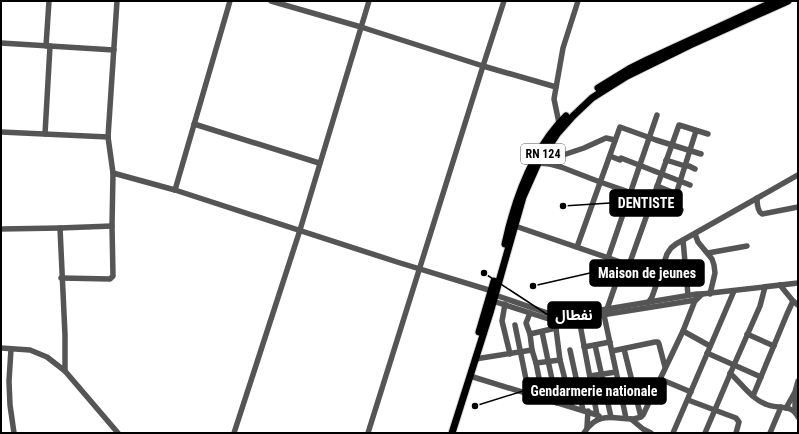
<svg xmlns="http://www.w3.org/2000/svg" width="799" height="434" font-family="'Roboto Condensed','Noto Sans Arabic',sans-serif">
<style>
.lines{fill:none;stroke-linecap:round;stroke-linejoin:round}
.major-casing{stroke:#dbdbdb;stroke-width:9}
.minor{stroke:#555;stroke-width:5.5}
.major{stroke:#000;stroke-width:7}
.labels{text-anchor:middle;dominant-baseline:central;stroke-width:3.5;stroke-linejoin:round;paint-order:stroke}
.shield{fill:#fff;stroke:#4c4c4c;stroke-width:1}
.shield-label{font-size:12px;font-weight:bold;fill:#000}
.leader{fill:none;stroke:#000;stroke-width:1.5}
.callout-dot{fill:#000;stroke:#fff;stroke-width:1.5}
.callout{fill:#000;stroke:#000;stroke-width:1.5}
.callout-label{font-size:14px;text-anchor:middle;font-weight:bold;fill:#fff}
</style>
<rect width="100%" height="100%" fill="#fff"/>
<g class="lines">
<defs>
<g id="major">
<path d="M598 88 629 69 647 60 775 1"/>
<path d="M505 244C515 198 532 150 566 116"/>
<path d="M479 332 494 281"/>
<path d="M452 433 490 313 523 197 539 161 557 134 573 116 592 98 603 91 627 76 690 45 788 1"/>
</g>
</defs>
<use href="#major" class="major-casing"/>
<g class="minor">
<path d="M271 1 361 27 483 66 556 87"/>
<path d="M1 43 114 50"/>
<path d="M46 46 49 1"/>
<path d="M559 123 554 99 563 48 578 1"/>
<path d="M194 124 319 163"/>
<path d="M1 132 108 137"/>
<path d="M45 134 50 46"/>
<path d="M610 156 620 160 621 158 690 185"/>
<path d="M666 160 685 166H689L695 169"/>
<path d="M538 163 550 164 560 156 584 148 606 138 615 140"/>
<path d="M550 164 561 167 600 182 681 210"/>
<path d="M113 173 175 190 397 262 492 291"/>
<path d="M657 186 677 194"/>
<path d="M175 190 230 1"/>
<path d="M757 198C757 203 757 211 762 214L798 207"/>
<path d="M672 207 696 131"/>
<path d="M515 226 629 265 679 125 708 134"/>
<path d="M60 228 65 335V371"/>
<path d="M1 229 60 228 112 226"/>
<path d="M695 234 698 242 712 259 714 265 715 273 710 294"/>
<path d="M683 240 688 295"/>
<path d="M577 247 620 127 656 140 701 154"/>
<path d="M708 253 747 246"/>
<path d="M608 258 657 115"/>
<path d="M61 278 110 279 113 276 112 226 113 173 108 137 117 1"/>
<path d="M780 285 793 301 798 305"/>
<path d="M495 295 559 317 697 294H702L798 283"/>
<path d="M493 301 558 322 696 300 702 294"/>
<path d="M648 303 652 297 667 254 671 248 676 244 798 175"/>
<path d="M505 304 502 321 510 354"/>
<path d="M607 309 623 263"/>
<path d="M530 313 526 323 530 334 532 350 536 363 543 398"/>
<path d="M604 315 626 418"/>
<path d="M579 319 597 415 599 416"/>
<path d="M555 321 560 360 572 407"/>
<path d="M515 325 529 394"/>
<path d="M683 331 710 346"/>
<path d="M542 332 557 403"/>
<path d="M530 334 556 328"/>
<path d="M747 334 774 346"/>
<path d="M595 345 611 417"/>
<path d="M584 347 610 342"/>
<path d="M1 348 30 350 47 357 65 371 118 433"/>
<path d="M11 349 9 381 10 405 14 433"/>
<path d="M624 349 641 417"/>
<path d="M570 350 583 410"/>
<path d="M612 351 655 342H658L659 344 665 367"/>
<path d="M707 353 761 377"/>
<path d="M475 359 532 350"/>
<path d="M536 363 560 360"/>
<path d="M730 373C742 384 752 400 768 405 779 409 792 404 798 417"/>
<path d="M470 376 597 415"/>
<path d="M590 376 616 372"/>
<path d="M660 379 691 392"/>
<path d="M795 394V412"/>
<path d="M753 396 787 314 793 301"/>
<path d="M688 400 736 418 739 422 736 433"/>
<path d="M786 408 795 392 798 381"/>
<path d="M631 419 643 429 651 433"/>
<path d="M587 427 588 411"/>
<path d="M234 433 300 230 369 1"/>
<path d="M368 433 483 66 504 1"/>
<path d="M584 433C602 403 629 428 643 415L683 331 696 298"/>
<path d="M673 433 734 291"/>
<path d="M705 433 734 365 760 306 765 287"/>
<path d="M770 433 781 407"/>
</g>
<use href="#major" class="major"/>
</g>
<g class="labels">
<rect class="shield" x="521" y="144" width="44" height="20" rx="3"/>
<g class="shield-label">
<text x="543" y="154">RN 124</text>
</g>
</g>
<path class="leader" d="M563 206L610 203M533 286L590 273M484 273L548 315M475 406L523 391"/>
<g class="callout-dot">
<circle cx="563" cy="206" r="4"/>
<circle cx="533" cy="286" r="4"/>
<circle cx="484" cy="273" r="4"/>
<circle cx="475" cy="406" r="4"/>
</g>
<g class="callout">
<rect x="610" y="190" width="72" height="26" rx="4"/>
<rect x="590" y="260" width="114" height="26" rx="4"/>
<rect x="548" y="302" width="53" height="26" rx="4"/>
<rect x="523" y="378" width="143" height="26" rx="4"/>
</g>
<g class="callout-label">
<text x="646" y="208">DENTISTE</text>
<text x="647" y="278">Maison de jeunes</text>
<text x="574" y="320">نفطال</text>
<text x="594" y="396">Gendarmerie nationale</text>
</g>
<rect width="799" height="434" fill="none" stroke="#000000" stroke-width="4"/>
</svg>
